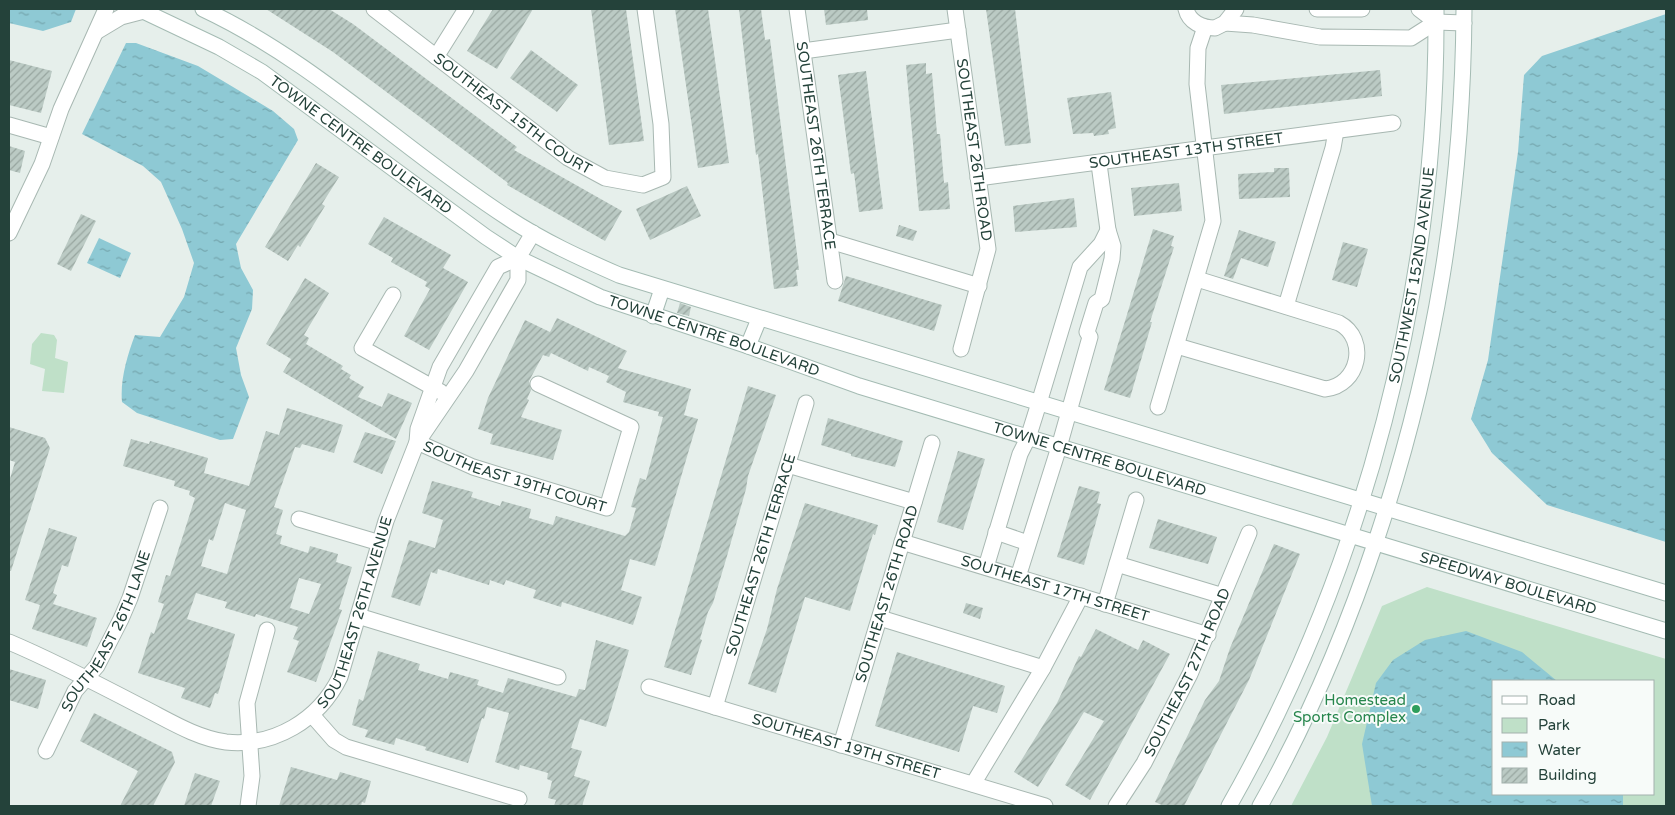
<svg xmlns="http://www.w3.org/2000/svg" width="1675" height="815" font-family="'Varela Round',sans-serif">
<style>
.park{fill:#bfe0c8;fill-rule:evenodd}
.water{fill:url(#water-ripples)}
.building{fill:url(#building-hatch);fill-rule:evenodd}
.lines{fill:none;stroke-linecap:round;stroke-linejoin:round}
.street-casing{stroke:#a8b8b2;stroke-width:17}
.secondary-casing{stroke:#a4bbb3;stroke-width:17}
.street{stroke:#fff;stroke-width:15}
.secondary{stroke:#fff;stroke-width:15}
.leisure-dot{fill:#2e9e5b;stroke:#f7fbf9;stroke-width:2}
.labels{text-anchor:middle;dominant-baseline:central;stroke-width:4;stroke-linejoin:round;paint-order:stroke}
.street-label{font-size:15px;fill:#24423a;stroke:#f7fbf9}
.leisure-label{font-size:15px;fill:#27864d;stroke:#f7fbf9;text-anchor:end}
</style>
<defs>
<pattern id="water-ripples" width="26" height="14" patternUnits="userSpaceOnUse" patternTransform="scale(1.25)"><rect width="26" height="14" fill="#8ec9d4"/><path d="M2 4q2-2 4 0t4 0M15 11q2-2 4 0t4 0" fill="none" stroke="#74a5ad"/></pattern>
<pattern id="building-hatch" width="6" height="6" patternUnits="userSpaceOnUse" patternTransform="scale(1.25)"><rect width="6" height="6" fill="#bbcac4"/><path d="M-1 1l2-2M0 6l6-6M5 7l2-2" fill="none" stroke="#98a6a0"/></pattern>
</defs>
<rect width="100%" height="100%" fill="#e6efeb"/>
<g class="park">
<path d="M41 333 54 335 57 340 55 358 68 362 64 393 42 391 45 369 30 364 32 344Z"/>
<path d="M1427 587 1666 659V806H1291L1327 737 1382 606ZM1494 681H1654V794H1494Z"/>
</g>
<g class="water">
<path d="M9 9H76L71 22 43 31 9 23Z"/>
<path d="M1666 14V542L1547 505 1492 453 1471 419 1488 360 1518 152 1524 75 1542 56Z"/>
<path d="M126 43H136L198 66 273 111 294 129 298 140 236 244 241 268 253 290 252 309 236 348 241 375 249 397 233 439 220 440 137 413 122 402C120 380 127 356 135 335L160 337 184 297 194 263 182 229 161 182 143 166 82 134Z"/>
<path d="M99 238 131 253 120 278 87 263Z"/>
<path d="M1466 631 1522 652 1557 681H1494V794H1623V806H1372L1362 744 1376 683 1393 660 1425 640Z"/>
</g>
<g class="building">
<path d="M266 9H329L353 24 517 147 514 150 622 211 605 241 507 185 508 183 333 52Z"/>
<path d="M493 9H533L497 69 467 51Z"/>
<path d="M591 9H626L644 141 609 145Z"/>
<path d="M675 9H708L729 163 698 168Z"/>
<path d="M739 9H761L765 40 770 39 799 270H796L798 286 774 289 758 154 756 155Z"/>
<path d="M824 9H867L868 20 826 25Z"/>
<path d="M986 9H1015L1031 143 1005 146Z"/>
<path d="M531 50 578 85 557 112 510 78Z"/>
<path d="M9 60 52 71 41 113 9 105Z"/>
<path d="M926 63V74L932 73 937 134H940L944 183 948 182 950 209 919 211 906 65Z"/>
<path d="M1380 70 1382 96 1224 114 1221 85Z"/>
<path d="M866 71 883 209 859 212 854 173 851 174 838 75Z"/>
<path d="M1111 92 1116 128 1108 130 1109 134 1094 136 1093 133 1073 134 1067 98Z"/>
<path d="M9 146 25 151 20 173 9 170Z"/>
<path d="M316 163 339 177 322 204 325 206 300 247 298 245 288 261 265 247Z"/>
<path d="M1274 168H1289L1290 197 1239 199 1238 174 1274 172Z"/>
<path d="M1179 183 1182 211 1134 216 1131 188Z"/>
<path d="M687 186 701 216 650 240 636 209Z"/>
<path d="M1074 198 1077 227 1015 232 1013 206Z"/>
<path d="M81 214 96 221 71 271 57 264Z"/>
<path d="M384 217 451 255 443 268 468 282 429 350 404 336 430 289 425 286 427 282 391 262 393 258 368 244Z"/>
<path d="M899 225 917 231 913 241 896 236Z"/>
<path d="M1153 229 1174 236 1171 246 1174 247 1150 322H1152L1130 398 1104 390Z"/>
<path d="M1239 230 1276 242 1268 267 1241 258 1233 279 1224 276Z"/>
<path d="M1343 242 1368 249 1357 287 1332 280Z"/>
<path d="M846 276 942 305 934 331 838 301Z"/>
<path d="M305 278 329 293 304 335 309 338 306 344 343 366 341 369 351 375 349 378 364 387 358 397 382 407 388 393 412 403 396 439 283 372 291 359 266 344Z"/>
<path d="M680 303 691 307 689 316 677 313Z"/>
<path d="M557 318 627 351 618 368 691 389 684 415 698 419 655 566 630 559 621 590 642 597 633 625 562 602 561 607 533 598 536 590 506 580 504 585 490 580 489 585 438 569 437 574 431 572 420 606 391 597 409 540 435 548 443 520 422 513 432 481 473 492 471 497 500 506 502 501 531 509 529 518 553 525 556 516 625 536 629 532 636 508 631 507 640 478 646 480 663 417 658 416 659 412 623 402 626 392 606 382 609 376 589 367 588 371 551 353 549 357 543 355 529 381 531 390 527 399 529 400 521 417 562 430 553 460 490 444 493 434 478 429 488 398 525 320 550 332Z"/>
<path d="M748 386 776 395 748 476 746 489 727 556 713 603 708 612 700 639 702 640 691 675 664 667Z"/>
<path d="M287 408 343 425 334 453 302 444 300 448 295 447 274 507 283 510 276 534 282 536 280 544 308 553 310 546 338 554 336 562 352 567 339 609 342 610 316 682 287 672 299 641 293 639 298 627 256 614 255 617 225 608 227 602 196 593 187 619 235 634 218 694 215 693 210 708 181 698 185 688 138 673 151 632 154 634 164 604 158 602 166 575 170 576 195 498 189 495 190 491 174 486 175 481 123 466 131 439 149 444 150 441 208 458 204 473 249 486 266 431 279 435ZM225 503 246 510 227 574 201 566 209 539 213 541ZM299 578 321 584 309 614 290 608Z"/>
<path d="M828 418 903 441 895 467 851 456V454L821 445Z"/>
<path d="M9 427 45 438 50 448 11 571H9V482L15 462 9 460Z"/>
<path d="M365 432 396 441 382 474 353 462Z"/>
<path d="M958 451 985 459 963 530 937 522Z"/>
<path d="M1079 486 1100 492 1097 503 1101 504 1084 565 1057 557Z"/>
<path d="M805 503 878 525 875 535 873 534 850 611 805 597 776 693 748 684 767 629 777 589Z"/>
<path d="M1158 519 1217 537 1208 564 1149 548Z"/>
<path d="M49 528 77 537 68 567 62 565 53 593 57 595 53 604 97 618 87 647 32 629 40 605 25 600Z"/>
<path d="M1274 544 1300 554 1249 680 1184 806H1164L1155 802 1205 700 1219 681 1230 648Z"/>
<path d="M966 603 983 608 980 619 963 613Z"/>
<path d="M1096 629 1138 650 1143 640 1170 654 1090 800 1065 785 1104 721 1084 712 1038 787 1014 772 1057 703 1079 656 1081 657Z"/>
<path d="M596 640 629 650 606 727 580 719 571 748 582 751 574 776 590 781 582 806H554L556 800 548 798 552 781 547 779 548 773 520 765 519 770 495 762 509 713 487 707 484 719 482 718 468 763 425 750 426 747 396 738 394 745 365 737 368 730 352 725 359 699 363 701 378 651 420 664 418 670 448 679 450 672 479 680 477 685 503 693 508 678 576 697 579 689 585 690Z"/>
<path d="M897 652 1005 686 997 713 973 706 959 752 875 726Z"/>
<path d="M9 669 46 680 38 709 9 700Z"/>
<path d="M94 713 172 752 175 762 153 806H120L138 771 80 741Z"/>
<path d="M291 767 337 780 340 772 371 781 365 803 362 802 361 806H279Z"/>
<path d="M195 773 220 781 211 806H184Z"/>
</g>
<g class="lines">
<defs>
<g id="street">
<path id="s1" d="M374 9 568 158 605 178 643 185 663 177 661 124 645 9"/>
<path id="s2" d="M797 9 835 281"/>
<path id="s3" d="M955 9 988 249 961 349"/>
<path d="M1186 9C1189 22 1202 28 1215 28L1225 23 1236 9"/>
<path d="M1317 9H1362"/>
<path d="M1419 9 1436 22"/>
<path d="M1436 22 1464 23"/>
<path d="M1225 23 1253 25 1320 37 1411 38 1436 22"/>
<path d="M96 32 121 17 144 11"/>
<path d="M803 51 958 30"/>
<path d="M436 57 466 9"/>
<path d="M9 125 51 137"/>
<path id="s4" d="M978 178 1393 123"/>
<path d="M9 233 42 164 61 109 106 9"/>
<path d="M830 241 979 286"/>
<path d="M393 295 362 348 441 392"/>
<path d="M1286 306 1333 148 1336 131"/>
<path d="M1177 346 1325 389C1359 386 1369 339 1339 323L1197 279"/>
<path d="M1158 407 1213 221 1197 84 1198 48 1205 27"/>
<path d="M421 437 466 371 518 280V258L533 233"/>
<path id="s5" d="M417 442 473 467 607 508 631 427 538 384"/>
<path d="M788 465 914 502"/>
<path d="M299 519 380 543"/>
<path d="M996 532 1028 543"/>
<path id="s6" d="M902 542 1208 635"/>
<path d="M1117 564 1223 596"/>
<path d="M986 567 1020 454 1028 438 1039 403 1080 267 1101 244 1108 230"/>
<path d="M1018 577 1059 447 1090 337 1087 332 1096 303 1102 299 1112 259 1113 246 1108 230 1099 164"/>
<path d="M1105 604 1136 500"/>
<path d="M358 616 558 677"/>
<path d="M880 618 1043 668"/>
<path id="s7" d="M9 642C54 661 98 684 142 707 168 720 196 738 226 742 274 747 319 720 340 677L386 521 417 442 418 429 440 367 498 267 518 258"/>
<path id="s8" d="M649 687 1045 806"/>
<path id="s9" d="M715 707 806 403"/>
<path d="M312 715 334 740 346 747 519 799"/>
<path id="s10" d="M841 745 932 443"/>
<path id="s11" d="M46 751 75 691 97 666 121 619 130 598 160 508"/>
<path d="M973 784 1043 668 1081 596"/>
<path d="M248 806 252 776 247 703 267 630"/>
<path id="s12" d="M1116 806 1144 763 1190 674 1249 533"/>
</g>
<g id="secondary">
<path id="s13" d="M139 9 219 47 262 72 486 237 518 258 600 297 748 346 859 386 1666 631"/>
<path d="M203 9C316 62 404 151 508 218 543 241 580 258 619 275L1666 593"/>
<path d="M653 316 662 289"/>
<path d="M748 346 759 319"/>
<path id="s14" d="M1229 806C1365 566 1438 285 1436 9"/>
<path d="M1260 806C1308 721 1346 631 1377 538 1435 363 1463 194 1464 9"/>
</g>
</defs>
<use href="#street" class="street-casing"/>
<use href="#secondary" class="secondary-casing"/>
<use href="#street" class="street"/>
<use href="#secondary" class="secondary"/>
</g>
<circle class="leisure-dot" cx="1416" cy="709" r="5"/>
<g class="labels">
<g class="street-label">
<text stroke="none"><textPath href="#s1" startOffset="174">SOUTHEAST 15TH COURT</textPath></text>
<text stroke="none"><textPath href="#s13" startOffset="261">TOWNE CENTRE BOULEVARD</textPath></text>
<text stroke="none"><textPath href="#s2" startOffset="138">SOUTHEAST 26TH TERRACE</textPath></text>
<text stroke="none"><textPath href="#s3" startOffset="142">SOUTHEAST 26TH ROAD</textPath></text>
<text stroke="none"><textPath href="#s4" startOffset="210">SOUTHEAST 13TH STREET</textPath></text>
<text stroke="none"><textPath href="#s14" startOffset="565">SOUTHWEST 152ND AVENUE</textPath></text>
<text stroke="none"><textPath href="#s13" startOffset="666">TOWNE CENTRE BOULEVARD</textPath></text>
<text stroke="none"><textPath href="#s13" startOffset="1071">TOWNE CENTRE BOULEVARD</textPath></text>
<text stroke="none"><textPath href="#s5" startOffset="104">SOUTHEAST 19TH COURT</textPath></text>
<text stroke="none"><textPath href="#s9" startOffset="159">SOUTHEAST 26TH TERRACE</textPath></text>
<text stroke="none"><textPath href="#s13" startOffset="1498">SPEEDWAY BOULEVARD</textPath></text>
<text stroke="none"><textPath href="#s6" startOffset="160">SOUTHEAST 17TH STREET</textPath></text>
<text stroke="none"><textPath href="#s10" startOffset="158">SOUTHEAST 26TH ROAD</textPath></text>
<text stroke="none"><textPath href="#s7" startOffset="445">SOUTHEAST 26TH AVENUE</textPath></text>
<text stroke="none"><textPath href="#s11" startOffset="135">SOUTHEAST 26TH LANE</textPath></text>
<text stroke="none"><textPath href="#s12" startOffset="152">SOUTHEAST 27TH ROAD</textPath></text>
<text stroke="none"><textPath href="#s8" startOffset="206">SOUTHEAST 19TH STREET</textPath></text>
</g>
<g class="leisure-label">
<text x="1406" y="700">Homestead<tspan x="1406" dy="17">Sports Complex</tspan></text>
</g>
</g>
<rect width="1675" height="815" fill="none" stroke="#24423a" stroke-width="20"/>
<rect x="1492" y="680" width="162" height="115" fill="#f7fbf9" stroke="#a3b1ad"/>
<rect x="1502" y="696" width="25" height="8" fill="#ffffff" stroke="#a3b1ad"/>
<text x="1538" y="705" font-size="15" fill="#24423a">Road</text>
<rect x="1502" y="718" width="25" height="15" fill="#bfe0c8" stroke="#a3b1ad"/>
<text x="1538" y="730" font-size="15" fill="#24423a">Park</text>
<rect x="1502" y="742" width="25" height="15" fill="url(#water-ripples)" stroke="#a3b1ad"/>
<text x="1538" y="755" font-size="15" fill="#24423a">Water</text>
<rect x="1502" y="768" width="25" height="15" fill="url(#building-hatch)" stroke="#a3b1ad"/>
<text x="1538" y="780" font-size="15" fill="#24423a">Building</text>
</svg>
